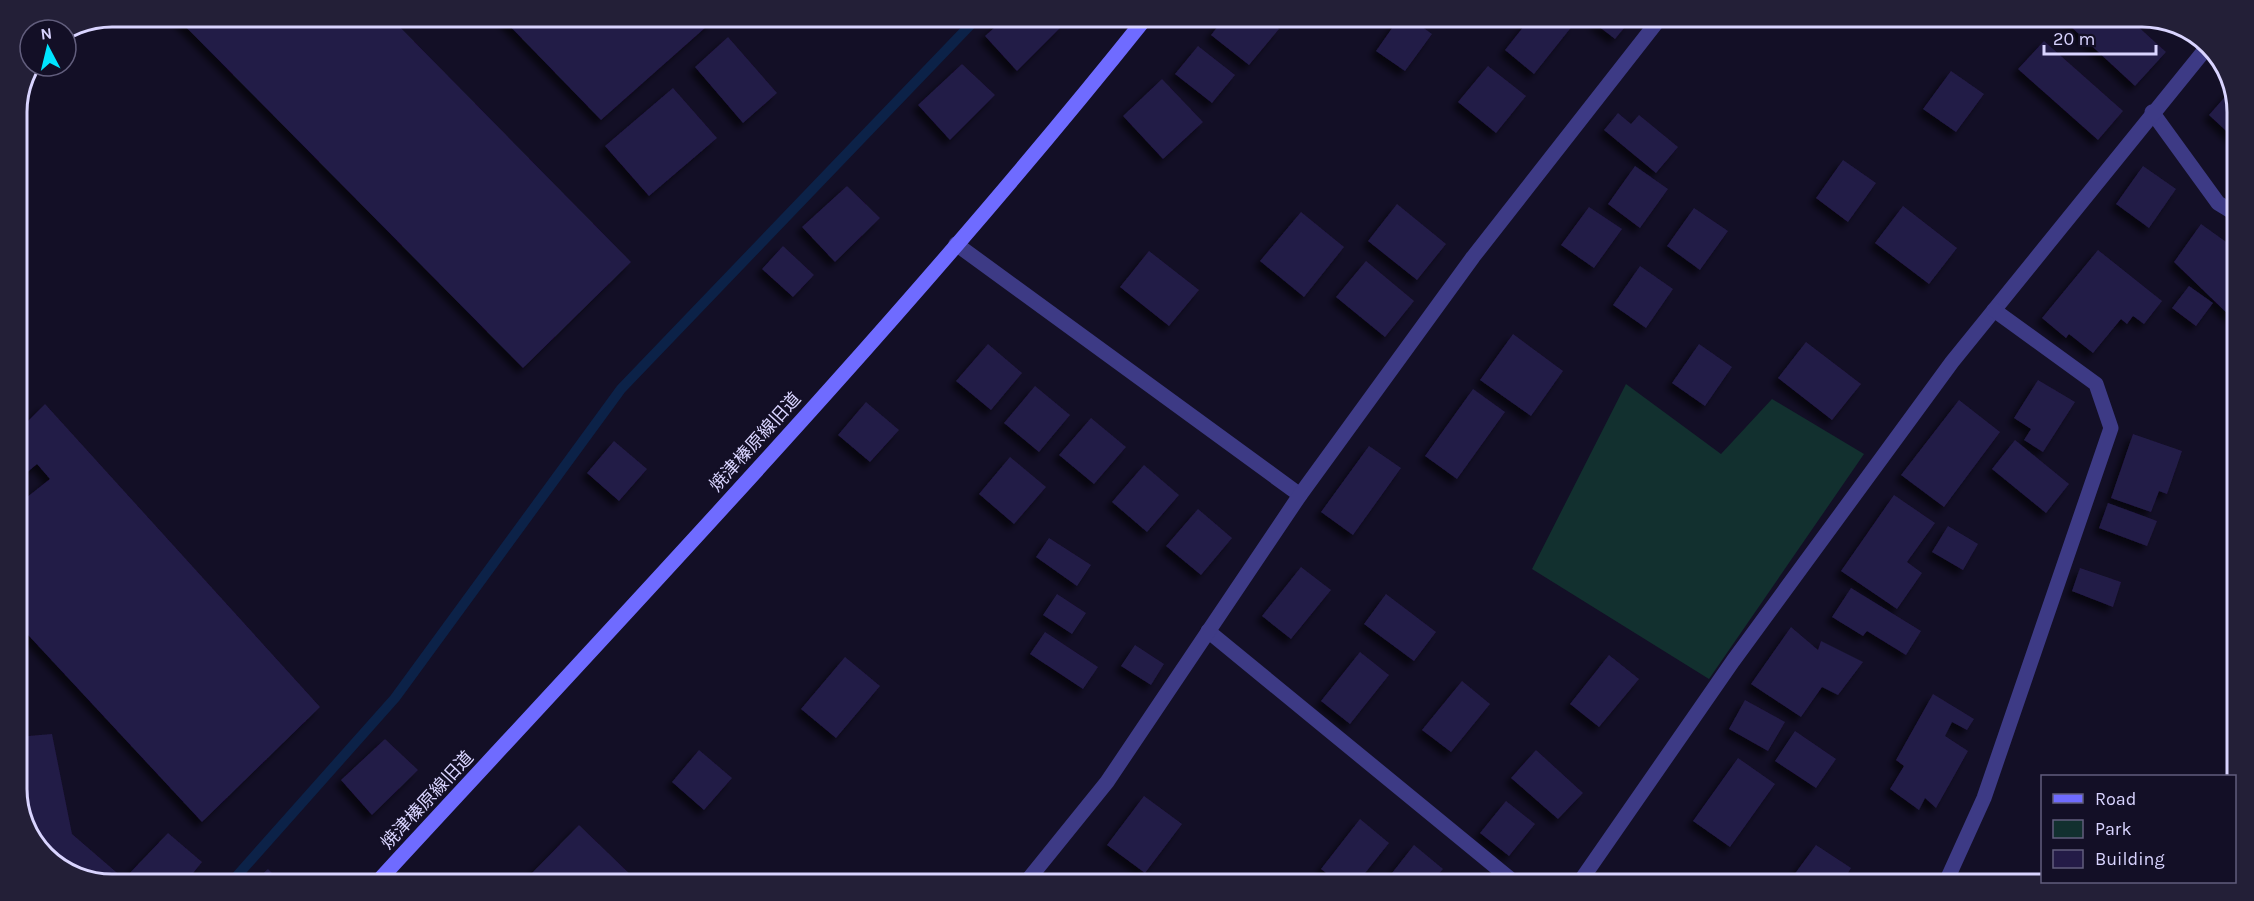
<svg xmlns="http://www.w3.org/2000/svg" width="2254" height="901" font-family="Karla,'Noto Sans JP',sans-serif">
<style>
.green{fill:#12302f}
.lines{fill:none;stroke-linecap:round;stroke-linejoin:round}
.stream{stroke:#0c2248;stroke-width:10}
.building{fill:#241b47;filter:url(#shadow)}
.street{stroke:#3d3a85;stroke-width:15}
.secondary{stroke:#6f6bff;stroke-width:15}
.labels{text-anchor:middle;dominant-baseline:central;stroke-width:4.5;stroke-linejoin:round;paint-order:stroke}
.street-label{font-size:18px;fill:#d9d4ff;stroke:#130f26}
.rim{fill:none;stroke:#d9d4ff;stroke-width:3}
</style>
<defs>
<filter id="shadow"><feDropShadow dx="-5.5" dy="5.5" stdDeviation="3" flood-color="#0009"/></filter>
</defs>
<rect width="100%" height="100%" fill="#130f26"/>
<path class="green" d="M1626 384 1721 454 1772 399 1864 454 1709 679 1532 569Z"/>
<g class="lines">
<path class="stream" d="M235 878 395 698 621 389 976 19"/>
</g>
<g class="building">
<path d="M176 17H390L631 262 523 368Z"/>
<path d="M502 18H527L715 19 601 120Z"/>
<path d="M1003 20H1056L1062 26 1017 71 985 36Z"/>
<path d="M1223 20H1269L1279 29 1249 65 1211 35Z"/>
<path d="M1397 21H1414L1432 34 1405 71 1376 51Z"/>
<path d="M1528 21 1568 22 1573 25 1534 74 1505 50Z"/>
<path d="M1593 22H1629L1615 39Z"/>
<path d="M2067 23H2134L2166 52 2135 86Z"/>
<path d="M728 37 777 93 743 123 695 67Z"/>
<path d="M2044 41 2123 111 2098 140 2018 69Z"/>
<path d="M1198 46 1235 75 1212 103 1175 74Z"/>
<path d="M962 64 995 95 950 140 918 105Z"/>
<path d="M1488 66 1526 96 1496 133 1458 102Z"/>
<path d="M1951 71 1984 94 1956 132 1923 109Z"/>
<path d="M1162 79 1203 122 1163 159 1123 116Z"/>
<path d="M673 88 717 138 649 196 605 146Z"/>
<path d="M2231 90 2237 106V141L2209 115Z"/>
<path d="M1618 113 1631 124 1639 115 1678 147 1656 173 1604 130Z"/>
<path d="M1843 160 1876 183 1848 222 1816 198Z"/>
<path d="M1635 166 1668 189 1640 228 1608 204Z"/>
<path d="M2143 166 2176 189 2149 228 2116 204Z"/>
<path d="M847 186 880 218 835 262 802 227Z"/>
<path d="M1397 204 1446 244 1417 280 1368 241Z"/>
<path d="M1903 206 1957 248 1929 284 1875 243Z"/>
<path d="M1589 207 1622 229 1594 268 1561 245Z"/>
<path d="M1694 208 1728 231 1700 270 1667 246Z"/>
<path d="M1301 212 1344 247 1304 297 1260 261Z"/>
<path d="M2201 224 2236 249 2235 305 2232 318 2174 262Z"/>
<path d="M783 246 814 275 793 297 762 269Z"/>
<path d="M2098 250 2162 301 2144 324 2133 316 2127 324 2121 319 2093 353 2069 334 2066 338 2042 318Z"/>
<path d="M1149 251 1199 290 1169 326 1120 287Z"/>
<path d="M1366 261 1414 301 1385 337 1336 297Z"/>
<path d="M1640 266 1673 289 1646 328 1613 305Z"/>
<path d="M2189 286 2213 303 2196 326 2172 308Z"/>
<path d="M1513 334 1563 371 1531 416 1480 380Z"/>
<path d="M1806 342 1861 384 1832 420 1778 378Z"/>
<path d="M988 344 1022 373 991 410 956 381Z"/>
<path d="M1699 344 1732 367 1705 406 1672 383Z"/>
<path d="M2038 380 2075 402 2043 452 2024 440 2031 429 2014 418Z"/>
<path d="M1035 386 1070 415 1039 452 1004 423Z"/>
<path d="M1473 389 1505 412 1457 479 1425 456Z"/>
<path d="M1959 400 2000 432 1944 507 1901 475Z"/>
<path d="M866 402 899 430 870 462 838 435Z"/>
<path d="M45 404 320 707 202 822 17 623V505L50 479 37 464 17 481V432Z"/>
<path d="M1091 418 1126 447 1094 484 1059 455Z"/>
<path d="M2133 434 2182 451 2167 494 2159 491 2151 512 2111 498Z"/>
<path d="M2015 440 2069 484 2046 513 1992 469Z"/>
<path d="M614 441 647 469 619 501 587 473Z"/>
<path d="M1369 446 1401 468 1353 535 1321 512Z"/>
<path d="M1010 457 1046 487 1014 524 979 494Z"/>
<path d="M1144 465 1179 495 1147 532 1112 502Z"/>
<path d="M1894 495 1935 523 1907 562 1922 573 1897 609 1841 571Z"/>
<path d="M2108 503 2157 521 2147 546 2099 528Z"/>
<path d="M1198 509 1232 538 1201 575 1166 546Z"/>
<path d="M1948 526 1978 544 1963 570 1932 552Z"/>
<path d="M1049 538 1091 565 1077 586 1036 557Z"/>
<path d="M1301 567 1331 590 1291 639 1262 616Z"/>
<path d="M2080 568 2121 582 2113 607 2072 591Z"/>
<path d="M1851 588 1921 631 1906 655 1867 631 1863 636 1832 617Z"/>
<path d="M1057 594 1086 613 1072 634 1043 615Z"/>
<path d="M1386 594 1436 632 1414 661 1364 624Z"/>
<path d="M1791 627 1818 650 1821 641 1863 662 1838 695 1822 687 1801 717 1751 684Z"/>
<path d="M1045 632 1098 667 1083 689 1030 654Z"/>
<path d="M1135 645 1164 664 1151 685 1121 666Z"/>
<path d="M1360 652 1389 675 1350 724 1321 701Z"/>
<path d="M1609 655 1639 679 1599 727 1570 704Z"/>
<path d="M845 657 880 686 836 738 801 709Z"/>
<path d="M1462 681 1490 704 1451 752 1422 730Z"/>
<path d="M1933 694 1974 719 1967 730 1952 722 1945 736 1968 751 1936 808 1925 798 1919 810 1890 789 1904 766 1896 760Z"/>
<path d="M1745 700 1785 722 1768 751 1729 729Z"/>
<path d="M1795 731 1836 759 1816 788 1775 761Z"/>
<path d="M52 734 72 834 123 878 76 877 36 847 17 796V737Z"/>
<path d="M385 739 418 770 372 815 341 780Z"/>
<path d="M699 750 732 778 704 810 672 782Z"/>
<path d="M1536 750 1583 793 1558 819 1511 778Z"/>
<path d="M1738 758 1775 784 1730 847 1693 821Z"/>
<path d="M1144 796 1182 824 1145 873 1107 845Z"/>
<path d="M1506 801 1535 824 1509 856 1480 833Z"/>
<path d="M1360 819 1389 843 1358 882H1338L1321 869Z"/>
<path d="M579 825 635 879H538L532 873Z"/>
<path d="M168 833 202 862 189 878H125Z"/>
<path d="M1414 845 1443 869 1432 882H1385Z"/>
<path d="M1816 845 1851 868 1842 883H1788Z"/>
<path d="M268 869 277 878H258Z"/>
</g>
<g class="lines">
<g class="street">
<path d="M2152 112 2218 203 2236 214"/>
<path d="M956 244 1300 495"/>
<path d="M1208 631 1514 882"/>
<path d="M1027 881 1107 782 1300 495 1473 257 1657 22"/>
<path d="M1579 883 1733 661 1952 362 2208 46"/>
<path d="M1945 884 1984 798 2111 428 2096 384 1994 310"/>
</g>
<path class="secondary" d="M381 878C640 597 905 319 1144 20"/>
</g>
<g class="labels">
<g class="street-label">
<text transform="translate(755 442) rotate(-48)">焼津榛原線旧道</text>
<text transform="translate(427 800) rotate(-47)">焼津榛原線旧道</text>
</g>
</g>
<path d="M0 0H2254V901H0ZM112 27H2142A85 85 0 0 1 2227 112V789A85 85 0 0 1 2142 874H112A85 85 0 0 1 27 789V112A85 85 0 0 1 112 27Z" fill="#231f37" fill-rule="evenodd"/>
<path class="rim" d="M112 27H2142A85 85 0 0 1 2227 112V789A85 85 0 0 1 2142 874H112A85 85 0 0 1 27 789V112A85 85 0 0 1 112 27Z"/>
<rect x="2041" y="775" width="195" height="108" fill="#130f26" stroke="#625e7d" stroke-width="1.5"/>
<rect x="2053" y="794" width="30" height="9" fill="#6f6bff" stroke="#625e7d" stroke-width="1.5"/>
<text x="2095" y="805" font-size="18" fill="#d9d4ff">Road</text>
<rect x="2053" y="820" width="30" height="18" fill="#12302f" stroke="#625e7d" stroke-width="1.5"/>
<text x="2095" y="835" font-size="18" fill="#d9d4ff">Park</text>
<rect x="2053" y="850" width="30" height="18" fill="#241b47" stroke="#625e7d" stroke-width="1.5"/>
<text x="2095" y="865" font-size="18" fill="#d9d4ff">Building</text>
<g transform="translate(48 48) rotate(353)"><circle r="28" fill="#130f26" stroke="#625e7d" stroke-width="1.5"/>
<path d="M0-4.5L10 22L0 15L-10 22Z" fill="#00e5ff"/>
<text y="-9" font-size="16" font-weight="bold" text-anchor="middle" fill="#d9d4ff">N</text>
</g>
<path d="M2044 45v9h112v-9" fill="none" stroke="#d9d4ff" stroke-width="3"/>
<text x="2053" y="45" font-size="18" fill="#d9d4ff" stroke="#130f26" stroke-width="4.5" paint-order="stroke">20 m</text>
</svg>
